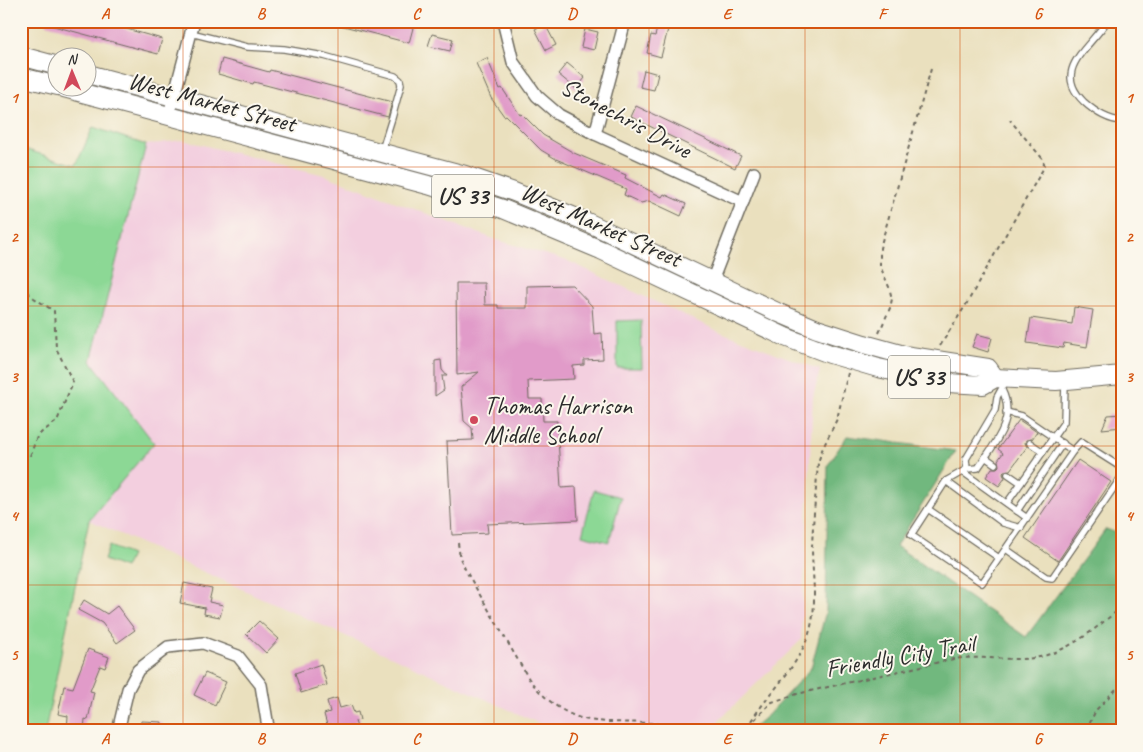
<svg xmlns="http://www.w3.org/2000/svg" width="1143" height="752" font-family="Caveat,sans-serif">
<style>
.built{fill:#f3cfdf}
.green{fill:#8cd895;stroke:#5c8260}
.forest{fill:#71b87e;stroke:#4e7254}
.building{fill:#e19bc9}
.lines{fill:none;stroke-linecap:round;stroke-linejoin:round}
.lane-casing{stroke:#6e6a5e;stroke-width:8}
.street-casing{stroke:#6e6a5e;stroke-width:14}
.primary-casing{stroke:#6e6a5e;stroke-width:20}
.path{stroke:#6e6a5e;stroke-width:2;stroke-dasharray:4 4;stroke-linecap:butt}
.lane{stroke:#fff;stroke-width:5.5}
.street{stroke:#fff;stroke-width:11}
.primary{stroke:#fff;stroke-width:18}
.grid{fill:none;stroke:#d5540f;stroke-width:1;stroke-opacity:0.55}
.poi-dot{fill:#d1495b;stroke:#fbf7ec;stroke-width:2}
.labels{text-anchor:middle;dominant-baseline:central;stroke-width:4;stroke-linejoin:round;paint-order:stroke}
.shield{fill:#fbf7ec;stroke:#696865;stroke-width:1}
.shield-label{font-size:24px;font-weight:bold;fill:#2b2b2b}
.street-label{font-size:25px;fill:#2b2b2b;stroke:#fbf7ec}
.poi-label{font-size:25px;fill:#2b2b2b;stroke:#fbf7ec;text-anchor:start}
.neatline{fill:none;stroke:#d5540f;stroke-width:2}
.grid-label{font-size:16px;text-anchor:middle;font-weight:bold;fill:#d5540f}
</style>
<rect width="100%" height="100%" fill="#fbf7ec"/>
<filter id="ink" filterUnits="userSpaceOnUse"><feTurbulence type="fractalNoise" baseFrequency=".02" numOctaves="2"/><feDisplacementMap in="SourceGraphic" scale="10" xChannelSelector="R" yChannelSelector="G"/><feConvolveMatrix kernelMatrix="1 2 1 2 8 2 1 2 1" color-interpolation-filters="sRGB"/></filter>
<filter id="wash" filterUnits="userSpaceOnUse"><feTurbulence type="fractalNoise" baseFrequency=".0096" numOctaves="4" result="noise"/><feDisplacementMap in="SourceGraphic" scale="20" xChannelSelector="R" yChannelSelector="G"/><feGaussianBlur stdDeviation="1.12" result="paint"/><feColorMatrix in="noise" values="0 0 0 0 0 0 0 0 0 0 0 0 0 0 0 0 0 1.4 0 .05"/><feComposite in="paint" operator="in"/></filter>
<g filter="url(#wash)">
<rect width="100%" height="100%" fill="#eae0be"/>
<path class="built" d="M182 140 324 175 494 239 568 261 718 331 820 370 813 397 801 640 708 731H556L89 520 154 443 91 361 146 145Z"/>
<g class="green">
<path d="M93 127 146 145 91 361 154 443 89 520 45 731H21V148L76 165Z"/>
<path d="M641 320 642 368H617V321Z"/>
<path d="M594 490 621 497 609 542 582 535Z"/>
<path d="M109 546 131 555 125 568 104 560Z"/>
</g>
<path class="forest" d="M847 436 956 451 896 546 1026 637 1106 529 1122 535V731H749L768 715 811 668 826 611 828 465Z"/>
<g id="blocks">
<g class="building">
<path d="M47 21H98L162 39 158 54 46 24Z"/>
<path d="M337 21H388L413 28 409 43 336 24Z"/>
<path d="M659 21H670L661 57 647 53 651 35 655 36Z"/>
<path d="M545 24 556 45 546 50 535 29Z"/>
<path d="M585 29 598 32 594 50 581 47Z"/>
<path d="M432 34 453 39 450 51 428 46Z"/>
<path d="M487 58 500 89 502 88 520 115 522 114 543 135 574 153 626 175 625 178 662 197 664 194 686 204 681 216 649 201 641 203 624 195 626 189 556 159 541 150 506 115 504 116 491 98 476 63Z"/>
<path d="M222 59 269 72 270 70 392 102 388 117 254 82 253 84 218 74Z"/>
<path d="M567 63 585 78 576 89 558 74Z"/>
<path d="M644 70 658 74 654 90 640 87Z"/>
<path d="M636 106 741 156 735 168 631 117Z"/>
<path d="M456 283H484L485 305H498V308H527V286L572 285 592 306 594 334 602 333 603 359 584 360V365L573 366 574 379 528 381 529 399H542L543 421H557L561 488 576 487 578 520 487 524 488 533 452 535 447 441 473 440 472 428 464 421 461 387 479 372 457 375Z"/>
<path d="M1074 307 1093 310 1087 347 1064 343 1063 348 1027 343 1031 318 1072 324Z"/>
<path d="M977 334 992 338 988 352 972 347Z"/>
<path d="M441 360 442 370 447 376H442L444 390 435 396V361Z"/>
<path d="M1122 414V427L1102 429 1108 415Z"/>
<path d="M1019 420 1037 432 1032 439 1026 440 1025 443 1027 447 1010 470 1004 471 1003 474 1005 478 999 486 986 477 992 468H997L999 466 998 460 1003 453 998 449Z"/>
<path d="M1078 460 1111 482 1058 561 1025 538Z"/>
<path d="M184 583 212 589 209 602 223 605 220 617 204 614 205 608 180 603Z"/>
<path d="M84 600 107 614 117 606 135 630 117 643 102 623 78 610Z"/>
<path d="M259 621 279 639 266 653 246 634Z"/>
<path d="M88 649 109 657 105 668 100 666 90 691 94 692 88 720 85 719 84 731H67L68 716 58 714 64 686 73 688Z"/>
<path d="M321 664 327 685 301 693 295 673Z"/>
<path d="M205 673 226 682 215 705 194 695Z"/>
<path d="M337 698 340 708 351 705 354 713 358 712 360 720 355 721 358 731H333L331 724 327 725 324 714 330 712 327 701Z"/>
<path d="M141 721 162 722 161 731H140Z"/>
</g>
</g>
</g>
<g filter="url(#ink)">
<use href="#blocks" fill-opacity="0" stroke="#6e6a5e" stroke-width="1"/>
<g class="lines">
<defs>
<g id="lane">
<path d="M1107 21C1089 49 1051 70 1084 102 1095 112 1107 120 1122 121"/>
<path d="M191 33 247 47 284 49 324 56 395 76 400 80 401 85 392 118 382 150"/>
<path d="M1002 390C1017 420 994 444 978 468L967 469 946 481 911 535 982 583 1073 451"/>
<path d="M1006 412 1022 416 1073 451 1081 442 1122 468"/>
<path d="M1030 443 1043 452"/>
<path d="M985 457 995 464"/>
<path d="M967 469 966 459 995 410 997 397 1002 388"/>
<path d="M963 472 1027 518"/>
<path d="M1008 474 1021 483"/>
<path d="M946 481 1003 523 1021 528"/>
<path d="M1007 503 1064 422 1065 382"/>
<path d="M928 509 999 558"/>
<path d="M1017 511 1063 443"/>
<path d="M1006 549 1046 577 1052 578 1122 476"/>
</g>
<g id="street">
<path d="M503 21 513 62 537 96 559 115 595 134 743 202"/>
<path d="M169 115 194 21"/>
<path d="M595 134 625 21"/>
<path d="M712 281 754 173"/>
<path d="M118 731 128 689 138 670 168 647 203 643 238 656 261 685 268 727 266 731"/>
</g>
<g id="primary">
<path d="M21 56 58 66"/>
<path d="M88 74 465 175 514 192 587 222 779 313 817 329 864 344 904 355 988 368 995 378"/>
<path d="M21 77 58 86"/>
<path d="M64 88 428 185 503 209 601 250 785 337 830 354 878 368 948 383 983 385 995 378 1056 381 1122 375"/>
</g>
</defs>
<use href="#lane" class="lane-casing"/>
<use href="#street" class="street-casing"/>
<use href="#primary" class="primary-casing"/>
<g class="path">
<path d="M21 287 34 298 54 311 56 348 73 382 57 421 42 432 37 437 30 456 21 462"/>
<path d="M879 333 890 308 892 299 889 287 880 266V248L931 69"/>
<path d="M940 346 967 303 1043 169 1044 163 1042 158 1010 120"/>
<path d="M458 543 460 558 466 571 529 679C543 698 565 716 589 720 607 723 628 722 647 723 660 724 673 724 684 731"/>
<path d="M751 721C769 693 795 670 807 639 819 609 812 578 812 547 813 519 816 491 818 463L822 450 837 419 848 373"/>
<path d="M749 725 753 731"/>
<path d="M743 731 772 702 797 694 953 659C975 656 996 659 1018 659 1060 660 1091 632 1122 607"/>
<path d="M1086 731 1096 710 1122 683"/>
</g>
<use href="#lane" class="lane"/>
<use href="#street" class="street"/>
<use href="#primary" class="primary"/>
</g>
</g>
<path class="grid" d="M183 21V731M338 21V731M494 21V731M649 21V731M805 21V731M960 21V731M21 167H1122M21 306H1122M21 446H1122M21 585H1122"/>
<circle class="poi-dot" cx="474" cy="420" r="5"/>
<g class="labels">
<g class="shield">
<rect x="432" y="174.5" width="62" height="43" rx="4"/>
<rect x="888" y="355.5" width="62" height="43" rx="4"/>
</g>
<g class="shield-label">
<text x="463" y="196">US 33</text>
<text x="919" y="377">US 33</text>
</g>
<g class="street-label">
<text transform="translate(212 102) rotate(15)">West Market Street</text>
<text transform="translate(626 118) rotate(28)">Stonechris Drive</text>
<text transform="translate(601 225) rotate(24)">West Market Street</text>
<text transform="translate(900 656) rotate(-10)">Friendly City Trail</text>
</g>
<g class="poi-label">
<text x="484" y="406">Thomas Harrison<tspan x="484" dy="29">Middle School</tspan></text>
</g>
</g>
<rect width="1143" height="752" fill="none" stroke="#fbf7ec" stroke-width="55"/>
<g transform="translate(72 72) rotate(359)"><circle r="24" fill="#fbf7ec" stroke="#a8a59f"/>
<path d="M0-4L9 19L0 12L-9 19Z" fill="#d1495b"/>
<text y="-8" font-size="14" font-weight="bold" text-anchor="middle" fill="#2b2b2b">N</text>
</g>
<rect x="28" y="28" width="1088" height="696" class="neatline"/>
<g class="grid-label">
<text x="105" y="19">A</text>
<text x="261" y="19">B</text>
<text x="416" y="19">C</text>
<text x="572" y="19">D</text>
<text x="727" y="19">E</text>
<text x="882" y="19">F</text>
<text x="1038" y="19">G</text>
<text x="14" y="103">1</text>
<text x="1129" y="103">1</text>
<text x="14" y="242">2</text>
<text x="1129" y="242">2</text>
<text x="14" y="382">3</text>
<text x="1129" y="382">3</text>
<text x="14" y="521">4</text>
<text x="1129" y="521">4</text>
<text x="14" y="660">5</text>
<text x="1129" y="660">5</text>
<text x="105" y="744">A</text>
<text x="261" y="744">B</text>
<text x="416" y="744">C</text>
<text x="572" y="744">D</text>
<text x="727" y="744">E</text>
<text x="882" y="744">F</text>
<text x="1038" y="744">G</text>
</g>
</svg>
